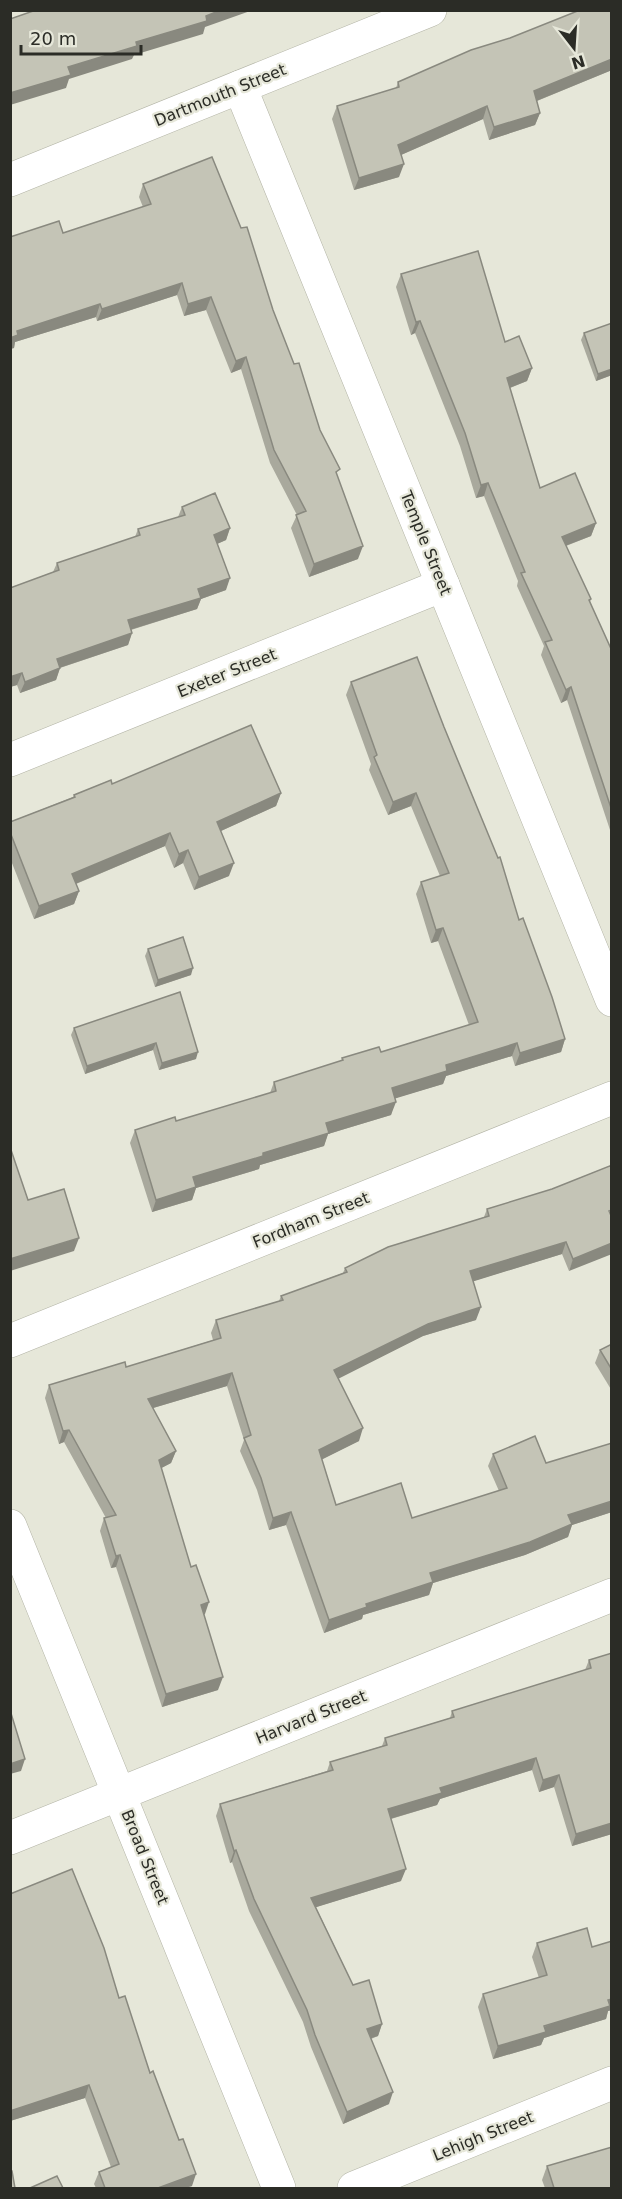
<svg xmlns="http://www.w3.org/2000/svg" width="622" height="2199" font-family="'DejaVu Sans',sans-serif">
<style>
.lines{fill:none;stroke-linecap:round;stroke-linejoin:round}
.minor-casing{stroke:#b3b4a6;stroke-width:34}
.minor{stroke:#fff;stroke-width:33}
.wall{fill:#a9a99d}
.shaded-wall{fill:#89897f}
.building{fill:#c4c4b6;stroke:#89897f;stroke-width:1.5}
.labels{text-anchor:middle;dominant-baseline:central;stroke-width:4.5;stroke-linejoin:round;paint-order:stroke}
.street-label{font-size:16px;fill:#2b2c26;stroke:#e6e7d9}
</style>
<rect width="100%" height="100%" fill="#e6e7d9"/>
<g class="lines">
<defs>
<g id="minor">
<path d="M240 87 612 1000"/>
<path d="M10 180 430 10"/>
<path d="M10 760 443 585"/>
<path d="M10 1341 612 1098"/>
<path d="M10 1526 279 2188"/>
<path d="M10 1838 612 1595"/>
<path d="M354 2188 612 2083"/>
</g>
</defs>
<use href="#minor" class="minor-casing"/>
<use href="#minor" class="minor"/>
</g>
<g class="wall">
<path d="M612 10V70L537 101 540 113 535 125 489 140 483 119 401 155 399 177 354 190 332 119 337 106 396 88 398 82Z"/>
<path d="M143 184 273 310 337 477 358 559 309 577 291 528 297 515 270 463 241 369 231 373 206 310 184 316 177 295 97 321 96 317 15 342 14 348 10 349V237L63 233 143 207 139 197Z"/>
<path d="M401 274 505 342 532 368 527 381 510 388 540 488 596 523 591 536 566 546 591 599 590 602 612 651V836L567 700 561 703 541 655 544 646 517 586 518 581 484 496 476 498 460 446 415 333 411 335 396 287Z"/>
<path d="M584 333 612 375 596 381 581 340Z"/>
<path d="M182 507 230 528 226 540 217 544 226 590 201 599 197 609 131 630 132 633 128 645 60 668 56 680 20 693 17 685 10 687V588L53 572 57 563 135 537 138 529 178 517Z"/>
<path d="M351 682 444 727 565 1039 561 1052 515 1066 512 1056 446 1076 443 1084 395 1098 391 1115 328 1134 324 1146 260 1165 259 1169 196 1188 192 1200 152 1212 130 1143 135 1130 176 1121 270 1093 274 1082 341 1061 342 1058 381 1052 469 1025 438 941 431 943 416 894 421 882 440 876 411 806 388 815 369 770 371 764 346 695Z"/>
<path d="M112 784 281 793 276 806 221 831 229 876 194 890 183 863 174 868 165 846 76 884 79 891 74 904 34 919 10 858V822L73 797 74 795Z"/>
<path d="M148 949 191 975 155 987 145 956Z"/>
<path d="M180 992 196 1059 159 1070 153 1050 85 1074 71 1035 74 1028Z"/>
<path d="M612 1165 569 1271 562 1254 473 1281 476 1320 423 1336 338 1378 359 1441 322 1459 336 1505 412 1518 499 1491 488 1466 493 1454 546 1463 612 1443V1512L572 1525 568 1537 525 1555 433 1583 429 1595 363 1615 362 1619 324 1633 286 1525 269 1530 257 1490 240 1451 244 1440 227 1386 153 1408 176 1451 171 1463 161 1468 205 1614 204 1615 218 1690 162 1707 116 1567 111 1568 100 1531 104 1518H106L64 1442 59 1444 45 1398 49 1385 126 1367 213 1340 211 1333 216 1320 279 1301 281 1296 343 1273 345 1268 484 1217 487 1209 552 1189Z"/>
<path d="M612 1344V1391L595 1363 600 1350Z"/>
<path d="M612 1653V1834L572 1846 554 1787 539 1792 532 1770 440 1799 437 1805 391 1819 401 1881 316 1907 353 1985 382 2024 378 2036 371 2039 389 2104 343 2124 311 2047 303 2022 249 1911 232 1862 230 1863 216 1816 220 1804 327 1771 330 1762 382 1746 385 1738 450 1718 452 1711 585 1670 589 1660Z"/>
<path d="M10 1894 119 1998 150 2073 192 2186 185 2188H96L94 2184 99 2172 111 2167 85 2098 10 2121Z"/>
<path d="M612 1941V2010L608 2011 606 2019 544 2038 541 2045 493 2059 478 2007 483 1994 539 1978 532 1957 537 1943 592 1947Z"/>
<path d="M547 2166 612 2188H545L542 2180Z"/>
</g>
<g class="shaded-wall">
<path d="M221 10H253L205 27 203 34 134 55 132 59 69 79 66 88 10 105V93L68 67Z"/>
<path d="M612 59V70L529 104 534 91Z"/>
<path d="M487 106 483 119 394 158 398 145Z"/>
<path d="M540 113 535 125 489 140 494 127Z"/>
<path d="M404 164 399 177 354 190 359 178Z"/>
<path d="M182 283 177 295 97 321 102 309Z"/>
<path d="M211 297 206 310 184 316 188 304Z"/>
<path d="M100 304 96 317 15 342 14 348 10 349V338L17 331Z"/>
<path d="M420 321 415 333 411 335 416 322Z"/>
<path d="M246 357 241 369 231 373 236 361Z"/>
<path d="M532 368 527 381 502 391 507 378Z"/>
<path d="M612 369V375L596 381 598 374Z"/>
<path d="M488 483 484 496 476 498 481 485Z"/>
<path d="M596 523 591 536 557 549 562 537Z"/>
<path d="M230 528 226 540 210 547 214 535Z"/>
<path d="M363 546 358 559 309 577 314 564Z"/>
<path d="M230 578 226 590 201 599 197 609 123 632 128 620 198 589Z"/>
<path d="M132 633 128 645 53 670 57 659Z"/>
<path d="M60 668 56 680 20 693 25 682Z"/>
<path d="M22 673 17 685 10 687V677Z"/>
<path d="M571 687 567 700 561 703 566 690Z"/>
<path d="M281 793 276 806 212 835 217 822Z"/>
<path d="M416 793 411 806 388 815 393 802Z"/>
<path d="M170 833 165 846 68 887 72 874Z"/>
<path d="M188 850 183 863 174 868 179 854Z"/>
<path d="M234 863 229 876 194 890 199 877Z"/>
<path d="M79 891 74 904 34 919 39 906Z"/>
<path d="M443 928 438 941 431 943 436 930Z"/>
<path d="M193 968 191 975 155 987 158 980Z"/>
<path d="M565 1039 561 1052 515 1066 520 1053Z"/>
<path d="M156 1043 153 1050 85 1074 87 1066Z"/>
<path d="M517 1043 512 1056 446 1076 443 1084 387 1101 392 1088 446 1065Z"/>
<path d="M198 1052 196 1059 159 1070 162 1063Z"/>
<path d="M396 1102 391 1115 328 1134 324 1146 260 1165 259 1169 196 1188 192 1200 152 1212 156 1200 193 1177 263 1153 326 1123Z"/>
<path d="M79 1238 74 1251 10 1271V1259Z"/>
<path d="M566 1242 562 1254 465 1284 470 1271Z"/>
<path d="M612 1243V1254L569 1271 573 1259Z"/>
<path d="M481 1307 476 1320 423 1336 330 1383 334 1370 428 1324Z"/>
<path d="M232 1373 227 1386 143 1411 148 1399Z"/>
<path d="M363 1428 359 1441 315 1463 319 1450Z"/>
<path d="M69 1430 64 1442 59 1444 63 1431Z"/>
<path d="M176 1451 171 1463 154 1472 159 1460Z"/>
<path d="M612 1501V1512L572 1525 568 1537 525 1555 433 1583 429 1595 363 1615 362 1619 324 1633 329 1620 430 1573 568 1515Z"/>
<path d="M291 1512 286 1525 269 1530 273 1518Z"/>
<path d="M120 1555 116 1567 111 1568 116 1556Z"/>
<path d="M209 1602 205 1614 196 1617 201 1605Z"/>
<path d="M223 1677 218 1690 162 1707 166 1694Z"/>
<path d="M536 1758 532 1770 440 1799 437 1805 383 1821 388 1809 440 1788Z"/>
<path d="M25 1759 21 1771 10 1774V1764Z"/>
<path d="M559 1775 554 1787 539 1792 543 1780Z"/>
<path d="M612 1823V1834L572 1846 576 1834Z"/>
<path d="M236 1850 232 1862 230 1863 234 1851Z"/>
<path d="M406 1869 401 1881 307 1910 311 1898Z"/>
<path d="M612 1999V2010L608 2011 606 2019 544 2038 541 2045 493 2059 498 2046Z"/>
<path d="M382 2024 378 2036 362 2041 367 2029Z"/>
<path d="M89 2085 85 2098 10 2121V2111Z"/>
<path d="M393 2092 389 2104 343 2124 347 2112Z"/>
<path d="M196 2174 192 2186 185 2188H158Z"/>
</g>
<g class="building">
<path d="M36 10H221L206 16 207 21 136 42 137 46 68 67 71 75 10 93V19Z"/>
<path d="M580 10H612V59L534 91 540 113 494 127 487 106 398 145 404 164 359 178 337 106 399 87 398 82 471 50 510 38Z"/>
<path d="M212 157 241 228 247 227 273 310 294 364 299 363 320 430 340 469 336 472 363 546 314 564 296 515 306 511 274 450 246 357 236 361 211 297 188 304 182 283 102 309 100 304 17 331 18 335 10 338V237L59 221 63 233 151 204 143 184Z"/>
<path d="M478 251 505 342 519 336 532 368 507 378 540 488 575 473 596 523 562 537 591 599 589 600 612 651V811L571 687 566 690 545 642 552 640 521 573 525 572 488 483 481 485 465 433 420 321 416 322 401 274Z"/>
<path d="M612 323V369L598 374 584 333Z"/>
<path d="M215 493 230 528 214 535 230 578 198 589 201 598 128 620 132 633 57 659 60 668 25 682 22 673 10 677V588L59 570 57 563 140 535 138 529 185 515 182 507Z"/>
<path d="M417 657 444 727 498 858 500 857 519 920 523 918 552 997 565 1039 520 1053 517 1043 446 1065 447 1071 392 1088 396 1102 326 1123 329 1133 263 1153V1156L193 1177 196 1187 156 1200 135 1130 175 1117 176 1121 276 1091 274 1082 343 1060 342 1058 379 1047 381 1052 478 1022 443 928 436 930 421 882 449 873 416 793 393 802 374 757 377 755 351 682Z"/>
<path d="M251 725 281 793 217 822 234 863 199 877 188 850 179 854 170 833 72 874 79 891 39 906 10 832V822L75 797 74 795 111 780 112 784Z"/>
<path d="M183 937 193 968 158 980 148 949Z"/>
<path d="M180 992 198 1052 162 1063 156 1043 87 1066 74 1028Z"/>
<path d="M10 1147 28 1200 64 1189 79 1238 10 1259Z"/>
<path d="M612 1165V1210L609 1211 612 1218V1243L573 1259 566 1242 470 1271 481 1307 428 1324 334 1370 363 1428 319 1450 336 1505 401 1483 412 1518 507 1488 493 1454 535 1436 546 1463 612 1443V1501L568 1515 572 1524 530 1542 430 1573 433 1582 366 1604 367 1607 329 1620 291 1512 273 1518 261 1478 244 1438 251 1435 232 1373 148 1399 176 1451 159 1460 191 1567 196 1565 209 1602 201 1605 223 1677 166 1694 120 1555 116 1556 104 1518 116 1515 69 1430 63 1431 49 1385 125 1362 126 1367 221 1338 216 1320 283 1300 281 1296 347 1272 345 1268 388 1247 489 1216 487 1209 552 1189Z"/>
<path d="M612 1344V1370L600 1350Z"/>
<path d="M612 1653V1823L576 1834 559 1775 543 1780 536 1758 440 1788 442 1793 388 1809 406 1869 311 1898 353 1985 369 1980 382 2024 367 2029 393 2092 347 2112 315 2035 307 2010 254 1899 236 1850 234 1851 220 1804 333 1770 330 1762 387 1745 385 1738 454 1717 452 1711 591 1668 589 1660Z"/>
<path d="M10 1710 25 1759 10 1764Z"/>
<path d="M72 1869 104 1948 119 1998 125 1996 150 2073 153 2071 179 2140 183 2139 196 2174 158 2188H105L99 2172 119 2164 89 2085 10 2111V1894Z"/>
<path d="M587 1928 592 1947 612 1941V1999L608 2000 610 2006 544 2026 546 2032 498 2046 483 1994 547 1975 537 1943Z"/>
<path d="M612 2147V2188H554L547 2166Z"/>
<path d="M10 2171H12L15 2188H10Z"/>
<path d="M57 2176 63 2188H30Z"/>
</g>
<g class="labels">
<g class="street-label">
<text transform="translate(220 95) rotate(-22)">Dartmouth Street</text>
<text transform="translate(426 543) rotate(68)">Temple Street</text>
<text transform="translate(227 673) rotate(-22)">Exeter Street</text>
<text transform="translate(311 1220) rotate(-22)">Fordham Street</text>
<text transform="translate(311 1717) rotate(-22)">Harvard Street</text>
<text transform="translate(145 1857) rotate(68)">Broad Street</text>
<text transform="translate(483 2136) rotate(-22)">Lehigh Street</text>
</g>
</g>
<rect width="622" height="2199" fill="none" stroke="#2b2c26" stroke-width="24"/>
<g transform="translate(574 48) rotate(163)" stroke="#e6e7d9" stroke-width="4.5" paint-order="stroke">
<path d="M0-4.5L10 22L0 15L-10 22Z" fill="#2b2c26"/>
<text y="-9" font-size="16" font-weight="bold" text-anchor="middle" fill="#2b2c26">N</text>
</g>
<path d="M21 45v9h120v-9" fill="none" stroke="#2b2c26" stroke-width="3"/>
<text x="30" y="45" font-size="18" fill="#2b2c26" stroke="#e6e7d9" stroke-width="4.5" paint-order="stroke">20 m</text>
</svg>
